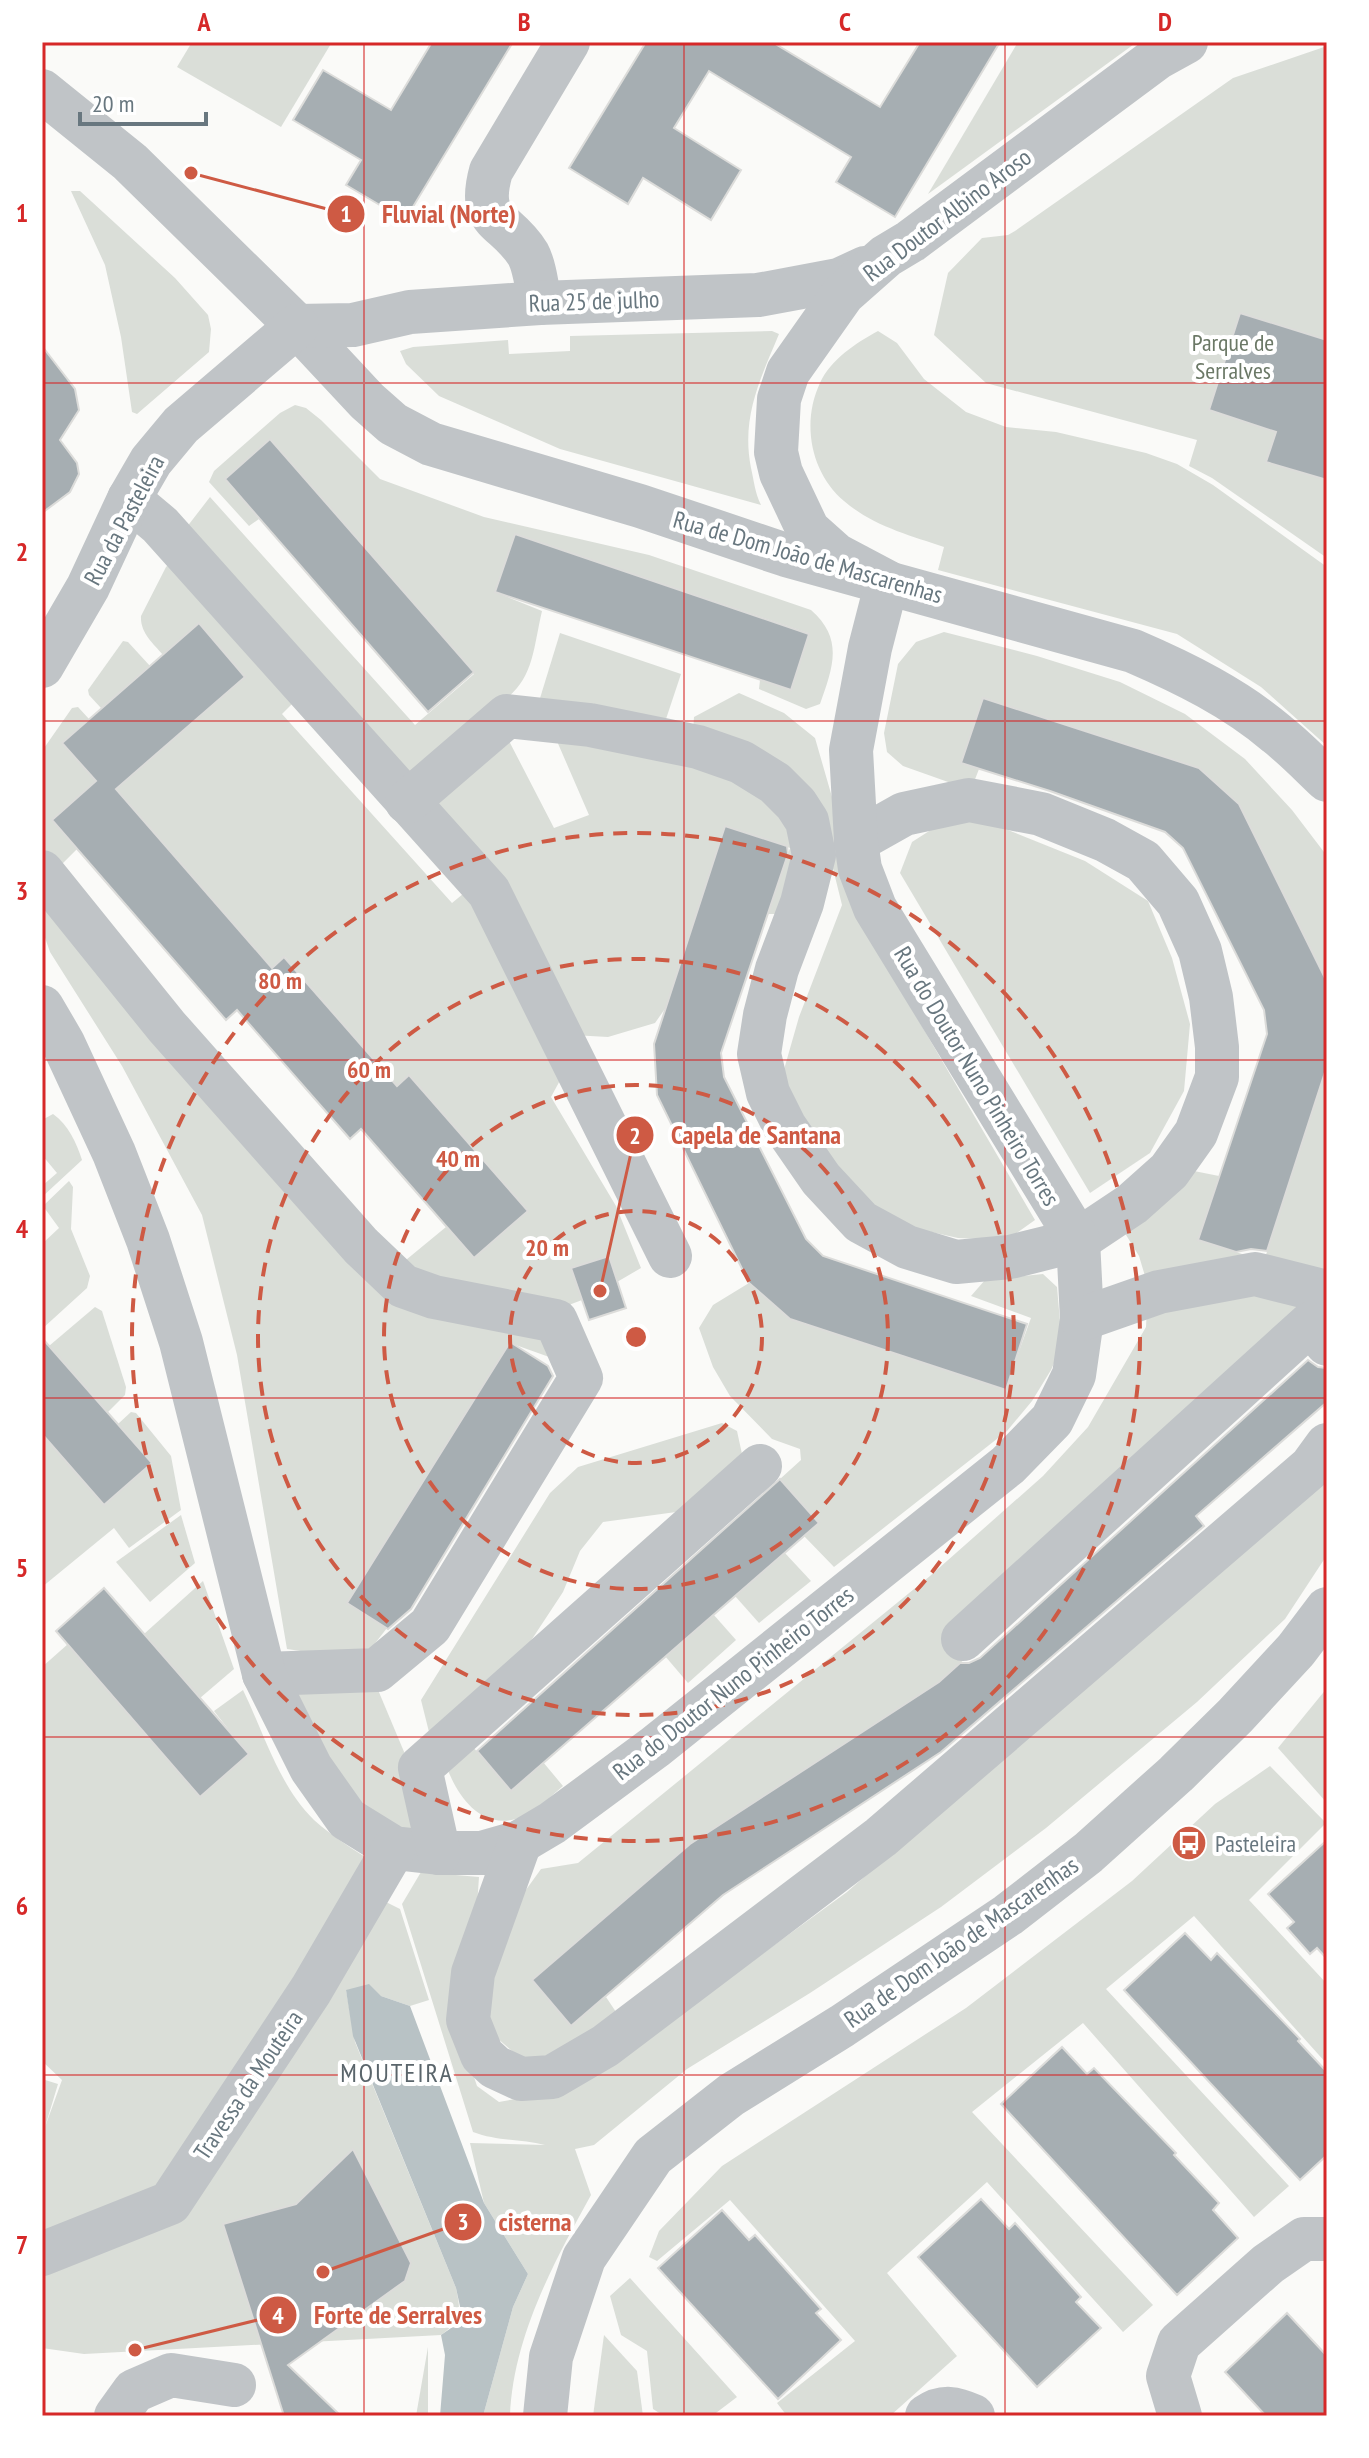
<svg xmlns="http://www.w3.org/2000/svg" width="1369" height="2458" font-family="'PT Sans Narrow',sans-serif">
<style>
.green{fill:#daded8}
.water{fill:#b8c2c5}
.building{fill:#a6aeb2;stroke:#dcdcda;stroke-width:2}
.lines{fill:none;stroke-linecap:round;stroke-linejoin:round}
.minor{stroke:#c0c4c7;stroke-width:44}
.grid{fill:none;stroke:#d62828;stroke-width:2;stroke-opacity:0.55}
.ring{fill:none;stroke:#ce5a44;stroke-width:4;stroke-dasharray:14 10}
.labels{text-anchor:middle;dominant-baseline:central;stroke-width:8;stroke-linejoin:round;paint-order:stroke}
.street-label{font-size:24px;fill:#68777f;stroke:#fff}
.park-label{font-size:24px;fill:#6b7866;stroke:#fff}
.poi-label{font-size:24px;fill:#68777f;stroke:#fff;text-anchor:start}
.neighbourhood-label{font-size:26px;letter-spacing:2px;fill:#5a656b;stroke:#fff}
.centre{fill:#ce5a44;stroke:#fff;stroke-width:4}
.ring-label{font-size:24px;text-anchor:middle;font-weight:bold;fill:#ce5a44;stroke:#fff;stroke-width:8;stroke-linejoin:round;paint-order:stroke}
.leader{fill:none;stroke:#ce5a44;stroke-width:3}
.callout-dot{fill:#ce5a44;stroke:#fff;stroke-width:3}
.mark-label{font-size:24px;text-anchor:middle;font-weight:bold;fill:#fff}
.callout-label{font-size:26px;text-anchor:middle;font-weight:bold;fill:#ce5a44;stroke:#fff;stroke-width:8;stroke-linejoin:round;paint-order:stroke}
.neatline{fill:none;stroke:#d62828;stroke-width:3}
.grid-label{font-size:26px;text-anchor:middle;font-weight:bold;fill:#d62828}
</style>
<rect width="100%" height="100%" fill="#fafaf8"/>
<g class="green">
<path d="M192 42H332L281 127 177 67Z"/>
<path d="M1018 42H1137L928 194Z"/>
<path d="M1327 46V558L1212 478 1189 466 1197 440 986 383 934 335 948 273 982 238 1008 235 1015 231 1233 78Z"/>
<path d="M71 191H80L175 278 208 315 211 329 209 352 137 414 132 412 121 337 105 265Z"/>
<path d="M772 331 779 334C760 380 741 417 751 468 754 481 755 493 761 505L560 449 439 396 406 364 400 351 413 347 508 340 509 354 570 351V336Z"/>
<path d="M878 331 897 343 924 379 966 412 1006 427 1056 432 1146 453 1177 464 1213 485 1327 567V746L1261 687 1177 634 938 570 944 547C909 535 873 526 844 501 811 473 801 423 820 383 831 359 856 343 878 331Z"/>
<path d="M295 405 306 408 321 420 380 479 484 517 649 555 811 610C844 639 833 667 820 704L806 709 759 689 760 680 808 633 515 534 495 592 542 611C532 654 534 685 492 708L554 828 589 815 553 732 696 756 796 814 786 914H767L790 848 725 826 669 1003 655 1023 608 1037 572 1035 183 532 210 497 415 725 474 674 270 439 225 479 259 519 249 526 209 482 214 471 280 413Z"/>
<path d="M173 560 301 695 282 714 452 903 469 889 564 1073 551 1097 616 1206 641 1268 617 1282 609 1256 572 1268 582 1300 553 1311 395 1269 446 1227 474 1258 527 1212 408 1076 397 1086 285 957 272 968 116 789 245 677 199 624 163 655C153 643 140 633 141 616L166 567Z"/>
<path d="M944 632 1037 656 1120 682 1185 714 1245 759 1292 810 1327 856V982L1239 804 983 698 961 763 979 769 974 782 965 788 903 766 887 752 884 733 898 664 916 642Z"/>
<path d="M560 633 681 674 662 731 537 708Z"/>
<path d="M123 641 128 642 150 666 101 708 89 695 88 690Z"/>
<path d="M739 693 784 713 815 738 832 797 850 903 1035 1220 1007 1240 958 1238 900 1225 854 1199 793 1118 783 1073 799 1017 842 905 823 828 693 732 694 717Z"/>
<path d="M78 707 89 719 62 743 96 781 52 820 77 849 62 864 50 860 42 848V751L72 708Z"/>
<path d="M948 819 983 820 1085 861 1148 901 1172 958 1190 1024 1184 1091 1150 1153 1090 1193 900 873 912 842Z"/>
<path d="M50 903 395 1303 541 1333 552 1358 510 1343 347 1603 387 1628 362 1660 287 1649 237 1355 202 1215 122 1066 50 952 42 929V910Z"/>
<path d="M1327 1066V1281L1308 1308 967 1657 939 1682 690 1844 532 1980 571 2025 606 1997 622 2021 529 2066 480 2023 510 1912 541 1869 578 1863 930 1576 1043 1476 1088 1427 1146 1327 1148 1286 1139 1256 1123 1230 1189 1170 1219 1176 1198 1240 1264 1261Z"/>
<path d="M53 1114C68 1124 77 1144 82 1160L42 1197V1186L57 1173 42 1155V1120Z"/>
<path d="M69 1181 73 1187 71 1229 90 1276 87 1288 42 1329V1244L59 1228 43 1206Z"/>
<path d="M1043 1274 1057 1287 1062 1345 1051 1370 1032 1401 1007 1431 834 1567 804 1536 818 1522 780 1479 801 1460 800 1449 772 1439 730 1396 713 1367 699 1328 713 1305 749 1283 790 1319 1005 1390 1031 1318 971 1296 985 1280Z"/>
<path d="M95 1307 102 1311 126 1387 125 1395 108 1412 49 1346Z"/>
<path d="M131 1412 136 1413 171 1456 181 1510 129 1548 114 1528 42 1587V1435L104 1505 152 1463 118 1424Z"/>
<path d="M722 1423 737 1431 742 1454 698 1509 603 1522 580 1551 563 1592 511 1671 431 1740 421 1700 550 1493 578 1467Z"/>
<path d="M1327 1461V1555L1285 1619 1197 1702 1046 1828 941 1907 810 1993 687 2069 594 2145 575 2149 591 2195C554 2262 513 2337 510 2416H483L513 2307 528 2274 484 2203 470 2143 545 2145C521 2139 496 2141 473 2132L402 1904 421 1872 479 1877 476 1920 458 2029 477 2086 499 2102 559 2091 604 2069 847 1892 1178 1603Z"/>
<path d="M181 1515 195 1563 150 1602 116 1562Z"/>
<path d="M784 1552 811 1581 759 1623 735 1596Z"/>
<path d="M203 1581 234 1669 200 1698 144 1634Z"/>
<path d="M713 1614 736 1640 688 1683 665 1656Z"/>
<path d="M68 1644 248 1754 214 1711 243 1690C264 1733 279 1786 314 1820 333 1837 354 1850 375 1863L162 2194 42 2241V2079L58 2084 45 2127 62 2080 42 2061V1667Z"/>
<path d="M373 1678 410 1766 426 1840 361 1806 327 1762 287 1681Z"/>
<path d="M1327 1688V1803L1278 1748Z"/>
<path d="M472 1746 511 1790 543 1762 563 1786C551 1796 536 1812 522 1817 483 1832 459 1799 447 1768Z"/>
<path d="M1270 1766 1326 1823 1249 1900 1327 1984V2064L1194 1916 1106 1989 1289 2186 1254 2217 1083 2023 972 2112 1153 2305 1123 2332 987 2182 887 2273 957 2356 890 2416H787L777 2403 855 2341 730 2200 657 2261 649 2257 659 2231 722 2166 966 2008 1132 1881 1215 1804Z"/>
<path d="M372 1895 400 1909 429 2000 410 2006 381 1996 346 1990 355 2042 456 2288C461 2312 462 2320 441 2335L84 2354 42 2348V2257L178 2204Z"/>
<path d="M630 2278 737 2397 712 2416H664L653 2409 647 2351 621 2335 610 2296Z"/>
<path d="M604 2335 637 2371 643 2416H593Z"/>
<path d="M428 2347V2416H416Z"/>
</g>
<path class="water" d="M369 1984 381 1996 410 2006 484 2203 528 2274 513 2307 483 2416H440L445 2355 441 2335 454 2326 461 2311 456 2288 353 2036 346 1990Z"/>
<g class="building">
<path d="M432 42H513L405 220 346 185 361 160 293 120 323 70 391 110Z"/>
<path d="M646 42H772L880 107 920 42H1000L895 217 836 182 851 157 709 71 674 128 741 170 711 220 643 178 628 204 569 168Z"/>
<path d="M1240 313 1327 340V480L1266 462 1276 432 1209 410Z"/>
<path d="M42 346 75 389 79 410 60 440 77 463 79 474 70 492 42 513Z"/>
<path d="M270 439 474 672 428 712 225 479Z"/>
<path d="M515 534 809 634 791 690 495 592Z"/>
<path d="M199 623 245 677 116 789 272 968 284 957 397 1086 409 1075 528 1211 474 1258 361 1129 350 1139 237 1010 226 1020 52 820 96 781 62 743Z"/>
<path d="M983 698 1199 768 1239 804 1327 982V1066L1267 1251 1251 1249 1236 1252 1198 1240 1267 1034 1264 1010 1183 848 1165 832 1050 791 961 763Z"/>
<path d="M725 826 787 846 788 854 721 1053 724 1077 806 1239 823 1256 1027 1324 1006 1390 790 1319 749 1283 657 1095 654 1044Z"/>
<path d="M609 1256 626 1308 589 1320 571 1268Z"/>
<path d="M42 1338 152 1463 104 1505 42 1434Z"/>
<path d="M510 1342 548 1366 553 1376 411 1609 388 1629 347 1603Z"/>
<path d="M1308 1360 1318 1367 1327 1368V1402L1196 1516 1204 1526 941 1752 723 1895 571 2026 532 1980 690 1844 939 1682 960 1663H969L980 1658Z"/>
<path d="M780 1479 819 1523 511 1791 477 1751Z"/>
<path d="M104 1588 249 1754 200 1797 56 1631Z"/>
<path d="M1327 1840V1959L1317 1948 1310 1954 1287 1928 1294 1922 1268 1894Z"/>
<path d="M1185 1933 1211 1960 1217 1953 1300 2039 1298 2041 1327 2072V2155L1300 2180 1124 1990Z"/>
<path d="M1062 2047 1087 2074 1094 2068 1176 2153 1174 2155 1219 2203 1213 2210 1238 2238 1177 2295 1001 2104Z"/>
<path d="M353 2149 411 2263 405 2281 288 2365 341 2416H284L223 2224 296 2204Z"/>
<path d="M981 2199 1009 2229 1015 2223 1081 2297 1076 2302 1101 2328 1037 2387 918 2257Z"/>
<path d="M722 2210 749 2240 755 2235 821 2309 816 2313 841 2340 778 2399 658 2268Z"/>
<path d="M1287 2313 1327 2356V2416H1266L1225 2372Z"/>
</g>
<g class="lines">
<g class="minor">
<path d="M42 91 130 162 297 326 367 401 393 424 431 444 640 506 786 555 1133 651C1184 673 1235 698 1277 734 1295 748 1311 765 1327 780"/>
<path d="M540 303C537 288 535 267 528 254 505 217 476 225 491 171L568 42"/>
<path d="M297 326 353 325 410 312 540 303 758 295 839 280 865 268"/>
<path d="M129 499 160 525 489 892 670 1256"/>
<path d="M42 666 88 587 129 499 151 461 181 425 297 326"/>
<path d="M407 802 507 716 590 725 698 747 741 762 775 783 796 804 807 821 814 855 802 903 777 969 765 1015 759 1054 768 1093 785 1127 821 1179 861 1222 907 1247 956 1262 1010 1257 1078 1240 1132 1204 1169 1171 1196 1133 1217 1077V1047L1211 997 1200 951 1178 902 1143 861 1105 840 1041 814 969 800 904 814 856 841"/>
<path d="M42 872 167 1027 361 1246 403 1286 434 1297 556 1321 581 1378 430 1626 377 1670 264 1674"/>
<path d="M42 1007 63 1043 114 1153 148 1240 181 1342 264 1674 311 1768 347 1819 394 1848 439 1853H482L520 1842 552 1823 655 1747 1008 1465 1052 1420 1074 1375 1082 1319 1078 1240 875 908 860 869 856 841 851 750 870 648 887 582 836 555 808 530 781 473 776 452 779 399 788 372 843 294 886 256 911 241 1157 58 1186 42"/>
<path d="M1082 1319 1159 1292 1255 1274 1327 1292"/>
<path d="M963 1639 1310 1324 1327 1344"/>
<path d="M520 1842 473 1973 468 2020 482 2055 495 2067 521 2079 552 2077 605 2046 881 1837 1311 1467 1327 1445"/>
<path d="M439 1853 420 1768 760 1466"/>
<path d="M42 2254 170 2203 311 1990 394 1848"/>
<path d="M116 2416 134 2391 171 2375 234 2385"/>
<path d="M545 2416 551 2357 584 2258 653 2156 731 2095 842 2026 1008 1915 1088 1853 1176 1774 1235 1716 1296 1650 1327 1609"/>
<path d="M927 2416C943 2405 956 2408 973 2416"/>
<path d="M1180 2416 1168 2376 1179 2343 1268 2264 1304 2239H1327"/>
</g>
</g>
<path class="grid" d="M364 42V2416M684 42V2416M1005 42V2416M42 383H1327M42 721H1327M42 1060H1327M42 1398H1327M42 1737H1327M42 2075H1327"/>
<g class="ring">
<circle cx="636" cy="1337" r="126"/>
<circle cx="636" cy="1337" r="252"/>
<circle cx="636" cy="1337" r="378"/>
<circle cx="636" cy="1337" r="504"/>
</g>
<defs>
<symbol id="bus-disc" viewBox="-11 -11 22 22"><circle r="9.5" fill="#ce5a44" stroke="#fff"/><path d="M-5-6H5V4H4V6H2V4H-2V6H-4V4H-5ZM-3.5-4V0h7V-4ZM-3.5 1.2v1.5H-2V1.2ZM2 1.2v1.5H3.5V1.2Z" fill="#fff"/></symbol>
</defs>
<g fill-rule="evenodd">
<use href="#bus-disc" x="1169" y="1823" width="40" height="40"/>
</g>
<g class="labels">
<g class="street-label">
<text transform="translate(947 215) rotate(-37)">Rua Doutor Albino Aroso</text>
<text transform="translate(594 301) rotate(-2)">Rua 25 de julho</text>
<text transform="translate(124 520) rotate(-62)">Rua da Pasteleira</text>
<text transform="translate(808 557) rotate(16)">Rua de Dom João de Mascarenhas</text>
<text transform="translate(977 1076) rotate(59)">Rua do Doutor Nuno Pinheiro Torres</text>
<text transform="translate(733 1683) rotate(-38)">Rua do Doutor Nuno Pinheiro Torres</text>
<text transform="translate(961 1942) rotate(-35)">Rua de Dom João de Mascarenhas</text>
<text transform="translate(248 2085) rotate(-56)">Travessa da Mouteira</text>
</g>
<g class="park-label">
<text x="1233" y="342">Parque de<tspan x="1233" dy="28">Serralves</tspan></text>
</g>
<g class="poi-label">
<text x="1215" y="1843">Pasteleira</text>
</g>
<g class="neighbourhood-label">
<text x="397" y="2072">MOUTEIRA</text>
</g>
</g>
<circle cx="636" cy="1337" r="12" class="centre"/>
<g class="ring-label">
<text x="280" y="989">80 m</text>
<text x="369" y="1078">60 m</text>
<text x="458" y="1167">40 m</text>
<text x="547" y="1256">20 m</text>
</g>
<path class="leader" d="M191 173L346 214M600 1291L635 1135M323 2272L463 2222M135 2350L278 2315"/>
<g class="callout-dot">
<circle cx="191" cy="173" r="8"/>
<circle cx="600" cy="1291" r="8"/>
<circle cx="323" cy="2272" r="8"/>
<circle cx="135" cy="2350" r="8"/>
<circle cx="346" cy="214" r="20"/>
<circle cx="635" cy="1135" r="20"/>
<circle cx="463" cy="2222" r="20"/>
<circle cx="278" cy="2315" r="20"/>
</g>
<g class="mark-label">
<text x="346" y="222">1</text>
<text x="635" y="1144">2</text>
<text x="463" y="2230">3</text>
<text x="278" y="2324">4</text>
</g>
<g class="callout-label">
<text x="449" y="223">Fluvial (Norte)</text>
<text x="756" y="1144">Capela de Santana</text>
<text x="535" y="2231">cisterna</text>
<text x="398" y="2324">Forte de Serralves</text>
</g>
<rect width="1369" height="2458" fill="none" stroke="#ffffff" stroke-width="88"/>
<path d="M80 112v12h126v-12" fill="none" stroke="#68777f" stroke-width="4"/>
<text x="92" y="112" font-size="24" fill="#68777f" stroke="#ffffff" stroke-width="6" paint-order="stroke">20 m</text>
<rect x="44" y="44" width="1281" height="2370" class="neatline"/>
<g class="grid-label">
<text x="204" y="31">A</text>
<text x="524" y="31">B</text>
<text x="845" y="31">C</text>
<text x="1165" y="31">D</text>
<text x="22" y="222">1</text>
<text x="22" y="561">2</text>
<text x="22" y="900">3</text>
<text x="22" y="1238">4</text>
<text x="22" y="1577">5</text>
<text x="22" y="1915">6</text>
<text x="22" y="2254">7</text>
</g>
</svg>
